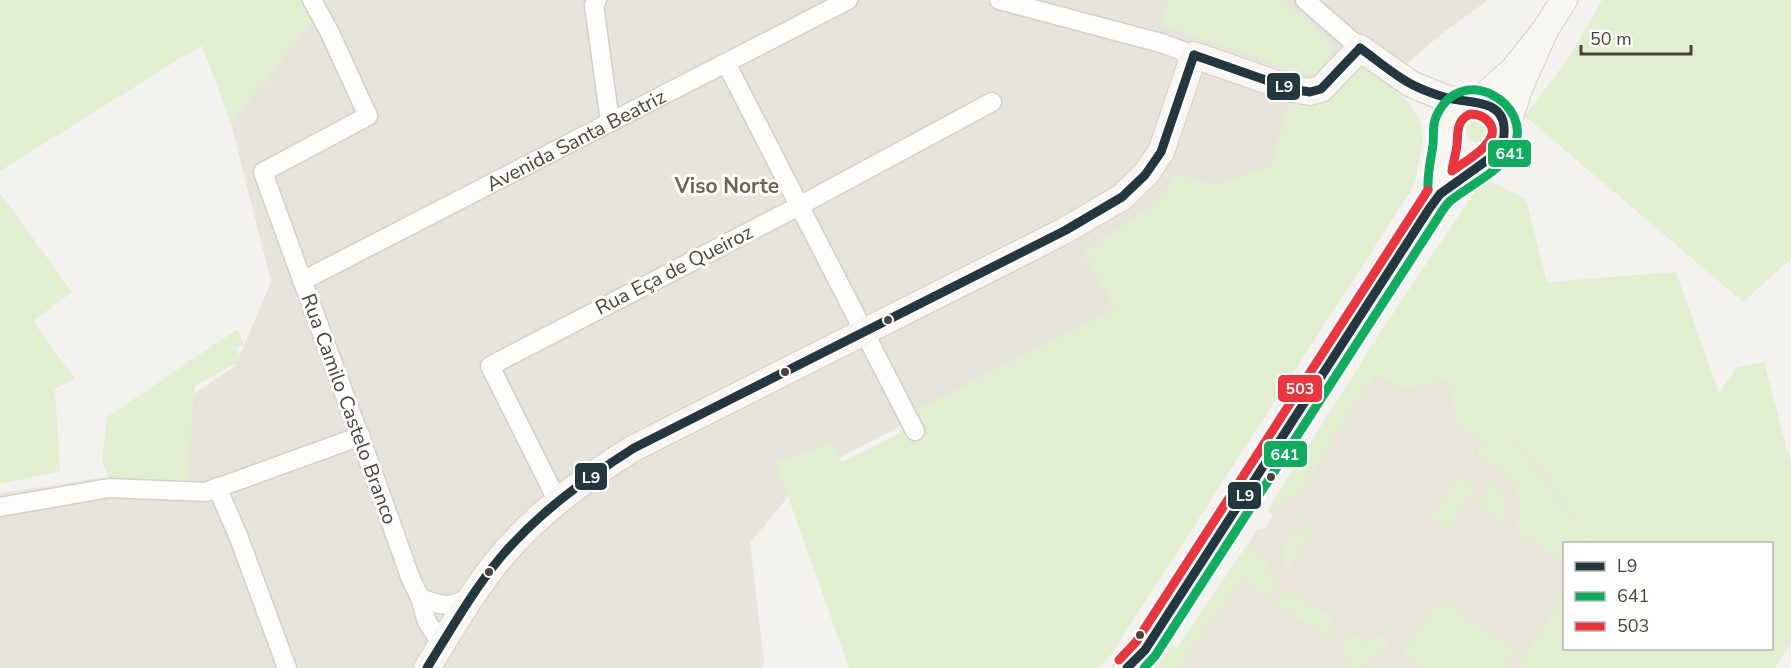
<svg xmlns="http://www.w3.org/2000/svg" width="1791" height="668" font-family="'Nunito Sans',sans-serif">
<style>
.residential{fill:#e7e4dc}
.education{fill:#eae5da}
.green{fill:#e1eecf}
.parking{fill:#e6e3df}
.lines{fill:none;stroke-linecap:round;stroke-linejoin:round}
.street-casing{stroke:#d2d0cb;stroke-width:21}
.secondary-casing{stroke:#d3cfc5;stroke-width:28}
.street{stroke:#fdfdfc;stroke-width:18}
.secondary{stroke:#f7f6f1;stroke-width:26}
.bus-1-casing{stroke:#fff;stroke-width:14}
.bus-2-casing{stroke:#fff;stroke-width:14}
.bus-3-casing{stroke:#fff;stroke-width:14}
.bus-1{stroke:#22383e;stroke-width:9}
.bus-2{stroke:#0fad5e;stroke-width:9}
.bus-3{stroke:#ec343c;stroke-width:9}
.bus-dot{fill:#4b4439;stroke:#fff;stroke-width:2}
.labels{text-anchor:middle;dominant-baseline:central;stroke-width:6;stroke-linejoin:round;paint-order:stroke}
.street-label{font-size:20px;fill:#4b4439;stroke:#fff}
.neighbourhood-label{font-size:21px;font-weight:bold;fill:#6e6250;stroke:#fff}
.line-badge{stroke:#fff;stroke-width:2}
.badge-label{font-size:16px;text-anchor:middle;font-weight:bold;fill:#fff}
</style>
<rect width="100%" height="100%" fill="#f4f2ee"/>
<path class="residential" d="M329 0H1488L1439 36 1127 308 806 475 750 543 764 661 762 668H0V493L162 469V416L235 366 271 282 231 123Z"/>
<path class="education" d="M1380 333 1472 387 1546 476 1594 543 1564 544V631L1542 668H1151L1170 643 1177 648 1243 552 1257 530 1264 529 1273 516 1268 510Z"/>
<g class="green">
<path d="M0 0H329L231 123 202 46 184 56 0 171Z"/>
<path d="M1168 0H1283C1293 10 1333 38 1332 51 1332 62 1324 68 1317 75L1303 74 1160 25Z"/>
<path d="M1602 0H1791V259L1743 302 1525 116 1572 53Z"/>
<path d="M1355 69H1366L1375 72 1383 78 1410 104 1421 123 1423 141 1414 186 1108 659 1097 668H849L776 463 832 442 842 462 904 431 896 420 1115 309 1084 252 1152 205 1178 174 1213 185 1271 166 1289 102 1305 104Z"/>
<path d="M1476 113 1496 123 1489 141C1468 150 1456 125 1476 113Z"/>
<path d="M1484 178 1526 199 1547 282 1676 272 1719 393 1737 367 1764 362 1791 465V642L1775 668H1517L1564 594V648H1772V544L1594 543 1546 476 1488 406 1593 543 1564 544V563L1514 531C1516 525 1519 518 1519 512 1523 483 1496 468 1476 454L1482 441 1458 426 1447 380 1404 390 1376 374 1300 492 1283 505 1281 503 1270 512 1268 510 1380 333Z"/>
<path d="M0 193 72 292 33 321 75 379 55 389 60 471 0 484Z"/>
<path d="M238 329 244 345 236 348 242 360 195 386 187 481 110 480 102 461 107 417Z"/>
<path d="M1459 475 1477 487 1447 530 1430 518Z"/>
<path d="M1491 481C1508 489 1508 508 1503 524L1477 506Z"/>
<path d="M1308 522 1315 527 1286 573C1279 560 1284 544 1291 532L1299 537Z"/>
<path d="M1247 545 1266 559 1272 580 1277 583 1267 599 1241 580 1181 668H1151L1170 643 1177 648Z"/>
<path d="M1285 589 1329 615 1335 626 1330 638 1275 605Z"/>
<path d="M1439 599 1516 650 1504 668H1424L1402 653Z"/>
<path d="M1346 634H1356L1368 643 1375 636H1382L1387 641 1388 648 1382 656 1372 655 1364 668H1351C1343 658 1342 646 1346 634Z"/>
</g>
<g class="parking">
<path d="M1062 238 1067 248 901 334 896 324Z"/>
<path d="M60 502 62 514 0 526V514Z"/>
</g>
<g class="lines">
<defs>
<g id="street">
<path d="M312 0 329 31 368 116 263 172C311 307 363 441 410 577L420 598 427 622 442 644"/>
<path d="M597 0 594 5 610 122"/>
<path d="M999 0 1161 43 1194 55"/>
<path d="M1305 0 1360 48"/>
<path d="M726 63 915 431"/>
<path id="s1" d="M302 281 848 0"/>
<path d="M217 487 239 538 287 668"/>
<path d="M558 502 490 366 799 206 992 102"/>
<path d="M0 507 109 488 206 492 361 436"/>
<path d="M420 598C442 606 450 608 471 597"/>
</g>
<g id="secondary">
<path d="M1477 102 1513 70 1545 30 1564 0"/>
<path d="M1440 194C1440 176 1442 160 1444 142 1446 134 1444 127 1447 119 1461 89 1500 100 1505 131"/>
<path d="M427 668C450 631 472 592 500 558 537 513 585 478 634 448L1066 230 1122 197 1145 175 1161 152 1194 55 1291 89 1310 92 1321 89 1360 48 1411 84 1445 98 1467 102"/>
<path d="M1127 668 1145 650 1429 209 1440 194 1493 156 1500 149 1519 89 1545 30"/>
</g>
</defs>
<use href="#street" class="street-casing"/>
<use href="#secondary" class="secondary-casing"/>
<use href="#street" class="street"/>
<use href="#secondary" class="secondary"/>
<defs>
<g id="bus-1">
<path d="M1194 55 1291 89 1310 92 1321 89 1360 48"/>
<path d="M427 668C450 631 472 592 500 558 538 513 585 479 634 448L1066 230 1122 197 1145 175 1161 152 1194 55"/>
<path d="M1127 668 1145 650 1429 209 1440 194 1493 156C1502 147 1505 140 1504 127 1502 97 1464 104 1444 97 1434 94 1423 90 1413 85 1395 76 1377 60 1360 48"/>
</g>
<path id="bus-2" d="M1144 668 1155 656 1439 216C1442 211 1446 205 1450 201 1471 184 1499 173 1513 148 1536 106 1461 59 1436 117 1432 126 1434 135 1433 145 1431 160 1427 174 1428 190"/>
<g id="bus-3">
<path d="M1470 114C1478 114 1486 117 1491 125 1500 143 1464 162 1452 171 1453 162 1456 154 1457 145 1458 132 1456 121 1470 114Z"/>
<path d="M1119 660 1136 642 1428 190"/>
</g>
</defs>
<use href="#bus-1" class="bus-1-casing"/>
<use href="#bus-2" class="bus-2-casing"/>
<use href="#bus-3" class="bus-3-casing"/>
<use href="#bus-1" class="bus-1"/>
<use href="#bus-2" class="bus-2"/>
<use href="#bus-3" class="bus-3"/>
</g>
<g class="bus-dot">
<circle cx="888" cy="320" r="5"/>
<circle cx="785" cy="372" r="5"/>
<circle cx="1271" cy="477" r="5"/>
<circle cx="489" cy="572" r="5"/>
<circle cx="1140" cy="635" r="5"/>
</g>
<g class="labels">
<g class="street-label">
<text stroke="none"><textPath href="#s1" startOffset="308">Avenida Santa Beatriz</textPath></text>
<text transform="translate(674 270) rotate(-27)">Rua Eça de Queiroz</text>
<text transform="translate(349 409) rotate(70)">Rua Camilo Castelo Branco</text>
</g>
<g class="neighbourhood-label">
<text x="727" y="186">Viso Norte</text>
</g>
</g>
<g class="line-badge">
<rect x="1266" y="72" width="35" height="29" rx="6" fill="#22383e"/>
<rect x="1487" y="139" width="45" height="29" rx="6" fill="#0fad5e"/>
<rect x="1277" y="374" width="46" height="29" rx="6" fill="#ec343c"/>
<rect x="1263" y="440" width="45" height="28" rx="6" fill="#0fad5e"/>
<rect x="574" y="462" width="34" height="29" rx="6" fill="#22383e"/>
<rect x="1227" y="481" width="35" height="29" rx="6" fill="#22383e"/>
</g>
<g class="badge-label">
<text x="1284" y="92">L9</text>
<text x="1510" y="159">641</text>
<text x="1300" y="394">503</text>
<text x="1285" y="460">641</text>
<text x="591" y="483">L9</text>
<text x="1245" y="501">L9</text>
</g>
<rect x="1563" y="542" width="210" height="108" fill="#ffffff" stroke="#b7b4b0" stroke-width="1.5"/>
<rect x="1575" y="562" width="30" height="9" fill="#22383e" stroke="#b7b4b0" stroke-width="1.5"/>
<text x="1617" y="572" font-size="18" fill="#4b4439">L9</text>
<rect x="1575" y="592" width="30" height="9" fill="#0fad5e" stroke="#b7b4b0" stroke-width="1.5"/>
<text x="1617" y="602" font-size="18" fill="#4b4439">641</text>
<rect x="1575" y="622" width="30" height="9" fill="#ec343c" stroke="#b7b4b0" stroke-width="1.5"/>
<text x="1617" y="632" font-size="18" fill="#4b4439">503</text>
<path d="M1581 45v9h110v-9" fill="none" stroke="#4b4439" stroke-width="3"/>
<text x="1590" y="45" font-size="18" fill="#4b4439" stroke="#ffffff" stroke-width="4.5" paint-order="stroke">50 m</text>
</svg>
